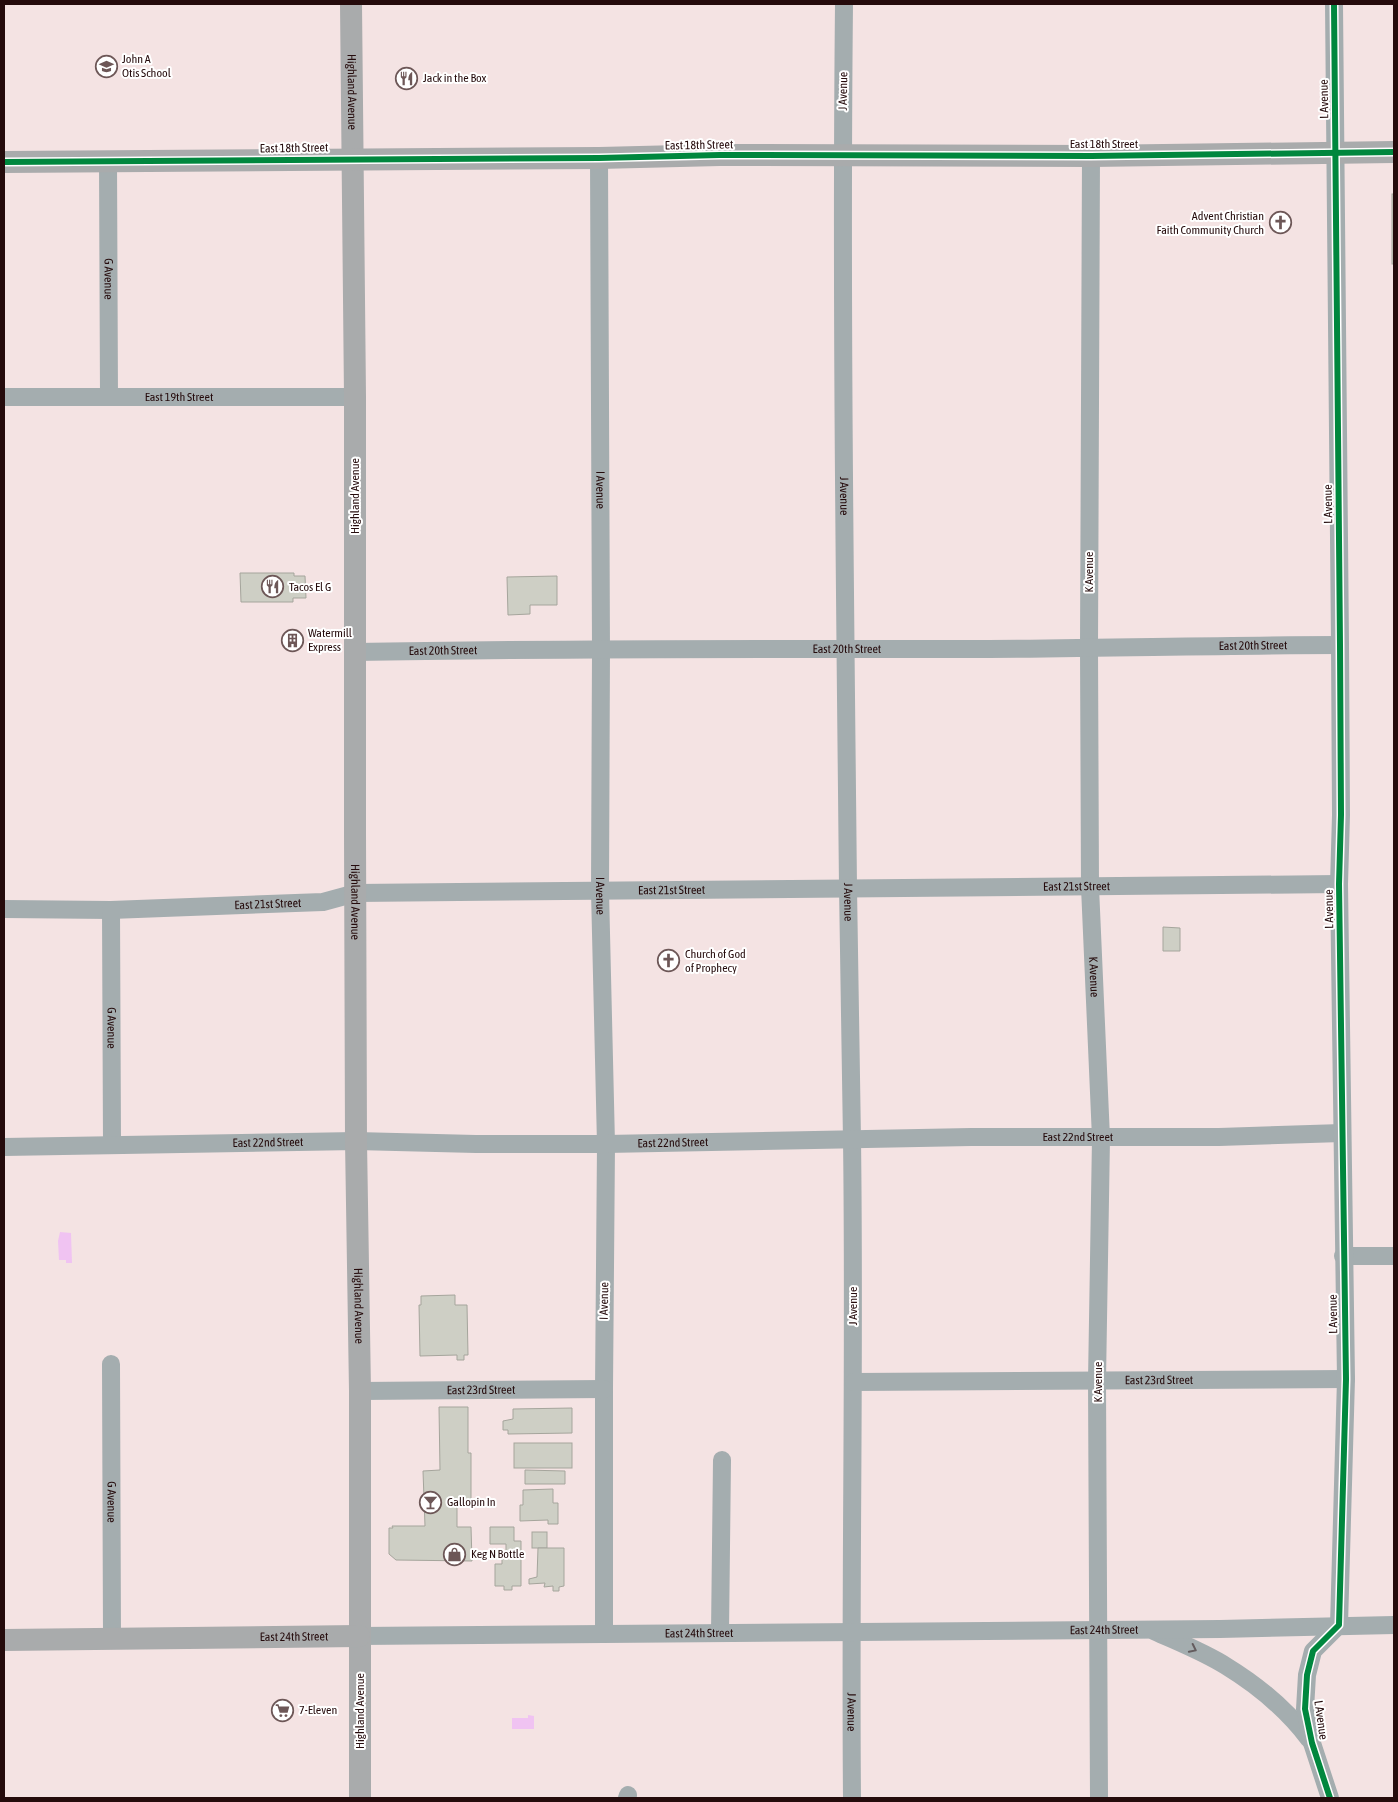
<svg xmlns="http://www.w3.org/2000/svg" width="1398" height="1802" font-family="'Asap Condensed',sans-serif">
<style>
.water{fill:#f0c3f2}
.building{fill:#cecfc5;stroke:#a5a59c}
.lines{fill:none;stroke-linecap:round;stroke-linejoin:round}
.minor{stroke:#a4adaf;stroke-width:18}
.major{stroke:#a9abac;stroke-width:22}
.cycleway-casing{stroke:#fff;stroke-width:9}
.cycleway{stroke:#00873e;stroke-width:6}
.oneway{stroke:#645c5e}
.labels{text-anchor:middle;dominant-baseline:central;stroke-width:4;stroke-linejoin:round;paint-order:stroke}
.poi-label{font-size:12px;fill:#250b0c;stroke:#fff;text-anchor:start}
.street-label{font-size:12px;fill:#250b0c;stroke:#fff}
</style>
<rect width="100%" height="100%" fill="#f4e3e3"/>
<g class="water">
<path d="M60 1232 71 1233 72 1263H66V1260H59L58 1241Z"/>
<path d="M528 1715 534 1716V1729H512V1718H528Z"/>
</g>
<g class="building">
<rect x="1392" y="194" width="2" height="70"/>
<path d="M240 573H294V576H305L306 598H293V602H241Z"/>
<path d="M557 576V605H530V614L508 615 507 577Z"/>
<path d="M290 636H294L295 638 293 642H290Z"/>
<path d="M1163 927 1180 928V951H1163Z"/>
<path d="M455 1295V1305H467L468 1355H464V1360H457V1355L420 1356 419 1305H421V1296Z"/>
<path d="M439 1407H468V1453H471V1500H457V1527H471L472 1561 396 1560 389 1554V1528H393L392 1526H425L423 1471 440 1470Z"/>
<path d="M572 1408V1433L508 1434V1430H503V1421L513 1419V1409Z"/>
<rect x="514" y="1443" width="58" height="25"/>
<path d="M525 1470 565 1471V1484H525Z"/>
<path d="M553 1489V1503H558V1524H548V1520L520 1521V1505H523V1490Z"/>
<path d="M490 1527H514V1541H521V1586H512V1590H504V1586H495V1564H502V1559H506V1544H490Z"/>
<rect x="532" y="1532" width="15" height="16"/>
<path d="M538 1548H564V1586L559 1587V1591H553V1586L544 1587 545 1583 529 1584V1579L537 1577Z"/>
</g>
<g class="lines">
<g class="minor">
<path id="s1" d="M844 4C841 298 845 593 848 887 849 972 851 1056 852 1140 855 1359 850 1579 852 1798"/>
<path id="s2" d="M1091 156 1089 648 1090 887 1101 1138 1097 1381 1099 1798"/>
<path id="s3" d="M599 158 601 650 600 891 606 1144 604 1389V1634"/>
<path id="s4" d="M108 161 109 397"/>
<path id="s5" d="M4 397H355"/>
<path id="s6" d="M355 652C558 648 761 649 964 649 1090 649 1215 645 1340 645"/>
<path id="s7" d="M4 909 111 910 323 902 356 893 1339 884"/>
<path id="s8" d="M111 910 112 1145"/>
<path id="s9" d="M4 1147 356 1141 476 1144H606L971 1137H1219L1342 1133"/>
<path d="M1343 1256H1394"/>
<path id="s10" d="M111 1364 112 1639"/>
<path id="s11" d="M854 1382 1346 1379"/>
<path id="s12" d="M360 1391 604 1389"/>
<path d="M1154 1631C1178 1642 1204 1652 1226 1666 1257 1685 1287 1710 1309 1739"/>
<path d="M720 1633 722 1460"/>
<path id="s13" d="M359 1636 1220 1629 1394 1625"/>
<path d="M627 1798 628 1795"/>
<path d="M1330 1798 1312 1743 1305 1709 1307 1675 1313 1651 1339 1625 1346 1379 1339 884 1341 815 1340 645 1334 4"/>
</g>
<g class="major">
<path id="s14" d="M351 4 355 397V833L356 1141 360 1391V1798"/>
<path d="M4 162 599 158 720 155 1091 156 1394 152"/>
<path id="s15" d="M4 1640 359 1636"/>
</g>
<defs>
<g id="cycleway">
<path d="M4 162 599 158 720 155 1091 156 1394 152"/>
<path d="M1330 1798 1312 1743 1305 1709 1307 1675 1313 1651 1339 1625 1346 1379 1339 884 1341 815 1340 645 1334 4"/>
</g>
</defs>
<use href="#cycleway" class="cycleway-casing"/>
<use href="#cycleway" class="cycleway"/>
</g>
<defs><path id="oneway-chevron" d="M-2-3.5L2.5 0L-2 3.5" fill="none" stroke-width="1.6" stroke-linecap="round" stroke-linejoin="round" transform="scale(1.25)"/></defs>
<use class="oneway" href="#oneway-chevron" transform="translate(1193 1649) rotate(26)"/>
<defs>
<symbol id="school-ring" viewBox="-11 -11 22 22"><circle r="9.5" fill="#fff" stroke="#6d5757" stroke-width="1.5"/><path d="M0-5L7-2L0 1L-7-2ZM-4 1L0 2.5L4 1V4Q0 6-4 4Z" fill="#6d5757"/></symbol>
<symbol id="restaurant-ring" viewBox="-11 -11 22 22"><circle r="9.5" fill="#fff" stroke="#6d5757" stroke-width="1.5"/><path d="M-5-6h1v4h1v-4h1v4h1v-4h1v5L-1.5 .5V6h-2V.5L-5-1ZM5-6V6H3V1.5H1.5Q1.5-4 5-6Z" fill="#6d5757"/></symbol>
<symbol id="church-ring" viewBox="-11 -11 22 22"><circle r="9.5" fill="#fff" stroke="#6d5757" stroke-width="1.5"/><path d="M-1.2-6h2.4v3.5h3.3v2.4h-3.3V6h-2.4V-.1h-3.3v-2.4h3.3Z" fill="#6d5757"/></symbol>
<symbol id="building-ring" viewBox="-11 -11 22 22"><circle r="9.5" fill="#fff" stroke="#6d5757" stroke-width="1.5"/><path d="M-4-6H4V6H1V3H-1V6H-4ZM-2.5-4.3h1.7v1.8h-1.7ZM.8-4.3h1.7v1.8H.8ZM-2.5-1h1.7V.8h-1.7ZM.8-1h1.7V.8H.8Z" fill="#6d5757"/></symbol>
<symbol id="bar-ring" viewBox="-11 -11 22 22"><circle r="9.5" fill="#fff" stroke="#6d5757" stroke-width="1.5"/><path d="M-6-5H6L.8 .8V4.5H3.5V6h-7V4.5H-.8V.8Z" fill="#6d5757"/></symbol>
<symbol id="shop-ring" viewBox="-11 -11 22 22"><circle r="9.5" fill="#fff" stroke="#6d5757" stroke-width="1.5"/><path d="M-5-2.5h2.3a2.7 3.5 0 0 1 5.4 0H5L5.5 6h-11ZM-1.5-2.5h3a1.5 2.3 0 0 0-3 0Z" fill="#6d5757"/></symbol>
<symbol id="supermarket-ring" viewBox="-11 -11 22 22"><circle r="9.5" fill="#fff" stroke="#6d5757" stroke-width="1.5"/><path d="M-6-5.5h2.5l.6 2H6L4.5 2H-2.5L-4.4-4H-6ZM-1.5 3.2a1.3 1.3 0 1 0 .1 0ZM3 3.2a1.3 1.3 0 1 0 .1 0Z" fill="#6d5757"/></symbol>
</defs>
<g fill-rule="evenodd">
<use href="#school-ring" x="94" y="54" width="25" height="25"/>
<use href="#restaurant-ring" x="394" y="66" width="25" height="25"/>
<use href="#church-ring" x="1268" y="210" width="25" height="25"/>
<use href="#restaurant-ring" x="260" y="574" width="25" height="25"/>
<use href="#building-ring" x="280" y="628" width="25" height="25"/>
<use href="#church-ring" x="656" y="948" width="25" height="25"/>
<use href="#bar-ring" x="418" y="1490" width="25" height="25"/>
<use href="#shop-ring" x="442" y="1542" width="25" height="25"/>
<use href="#supermarket-ring" x="270" y="1698" width="25" height="25"/>
</g>
<g class="labels">
<g class="poi-label">
<text x="122" y="59">John A<tspan x="122" dy="14">Otis School</tspan></text>
<text x="423" y="78">Jack in the Box</text>
<text x="1264" y="216" text-anchor="end">Advent Christian<tspan x="1264" dy="14">Faith Community Church</tspan></text>
<text x="289" y="587">Tacos El G</text>
<text x="308" y="633">Watermill<tspan x="308" dy="14">Express</tspan></text>
<text x="685" y="954">Church of God<tspan x="685" dy="14">of Prophecy</tspan></text>
<text x="447" y="1502">Gallopin In</text>
<text x="471" y="1554">Keg N Bottle</text>
<text x="299" y="1710">7-Eleven</text>
</g>
<g class="street-label">
<text stroke="none"><textPath href="#s14" startOffset="88">Highland Avenue</textPath></text>
<text transform="translate(843 91) rotate(-89)">J Avenue</text>
<text transform="translate(1324 99) rotate(-91)">L Avenue</text>
<text x="1104" y="144">East 18th Street</text>
<text transform="translate(699 145) rotate(-1)">East 18th Street</text>
<text transform="translate(294 148) rotate(-1)">East 18th Street</text>
<text stroke="none"><textPath href="#s4" startOffset="118">G Avenue</textPath></text>
<text stroke="none"><textPath href="#s5" startOffset="175">East 19th Street</textPath></text>
<text stroke="none"><textPath href="#s3" startOffset="332">I Avenue</textPath></text>
<text transform="translate(355 496) rotate(-90)">Highland Avenue</text>
<text stroke="none"><textPath href="#s1" startOffset="492">J Avenue</textPath></text>
<text transform="translate(1328 504) rotate(-91)">L Avenue</text>
<text transform="translate(1089 572) rotate(-90)">K Avenue</text>
<text stroke="none"><textPath href="#s6" startOffset="898">East 20th Street</textPath></text>
<text stroke="none"><textPath href="#s6" startOffset="492">East 20th Street</textPath></text>
<text stroke="none"><textPath href="#s6" startOffset="88">East 20th Street</textPath></text>
<text stroke="none"><textPath href="#s7" startOffset="1074">East 21st Street</textPath></text>
<text stroke="none"><textPath href="#s7" startOffset="669">East 21st Street</textPath></text>
<text stroke="none"><textPath href="#s3" startOffset="738">I Avenue</textPath></text>
<text stroke="none"><textPath href="#s14" startOffset="898">Highland Avenue</textPath></text>
<text stroke="none"><textPath href="#s1" startOffset="898">J Avenue</textPath></text>
<text stroke="none"><textPath href="#s7" startOffset="264">East 21st Street</textPath></text>
<text transform="translate(1329 909) rotate(-91)">L Avenue</text>
<text stroke="none"><textPath href="#s2" startOffset="821">K Avenue</textPath></text>
<text stroke="none"><textPath href="#s8" startOffset="118">G Avenue</textPath></text>
<text stroke="none"><textPath href="#s9" startOffset="1074">East 22nd Street</textPath></text>
<text stroke="none"><textPath href="#s9" startOffset="669">East 22nd Street</textPath></text>
<text stroke="none"><textPath href="#s9" startOffset="264">East 22nd Street</textPath></text>
<text transform="translate(604 1301) rotate(-89)">I Avenue</text>
<text stroke="none"><textPath href="#s14" startOffset="1302">Highland Avenue</textPath></text>
<text transform="translate(853 1306) rotate(-90)">J Avenue</text>
<text transform="translate(1333 1314) rotate(-91)">L Avenue</text>
<text stroke="none"><textPath href="#s11" startOffset="305">East 23rd Street</textPath></text>
<text transform="translate(1098 1382) rotate(-90)">K Avenue</text>
<text stroke="none"><textPath href="#s12" startOffset="121">East 23rd Street</textPath></text>
<text stroke="none"><textPath href="#s10" startOffset="138">G Avenue</textPath></text>
<text stroke="none"><textPath href="#s13" startOffset="745">East 24th Street</textPath></text>
<text stroke="none"><textPath href="#s13" startOffset="340">East 24th Street</textPath></text>
<text stroke="none"><textPath href="#s15" startOffset="290">East 24th Street</textPath></text>
<text transform="translate(360 1711) rotate(-90)">Highland Avenue</text>
<text stroke="none"><textPath href="#s1" startOffset="1708">J Avenue</textPath></text>
<text transform="translate(1321 1720) rotate(82)">L Avenue</text>
</g>
</g>
<rect width="1398" height="1802" fill="none" stroke="#250b0c" stroke-width="10"/>
</svg>
